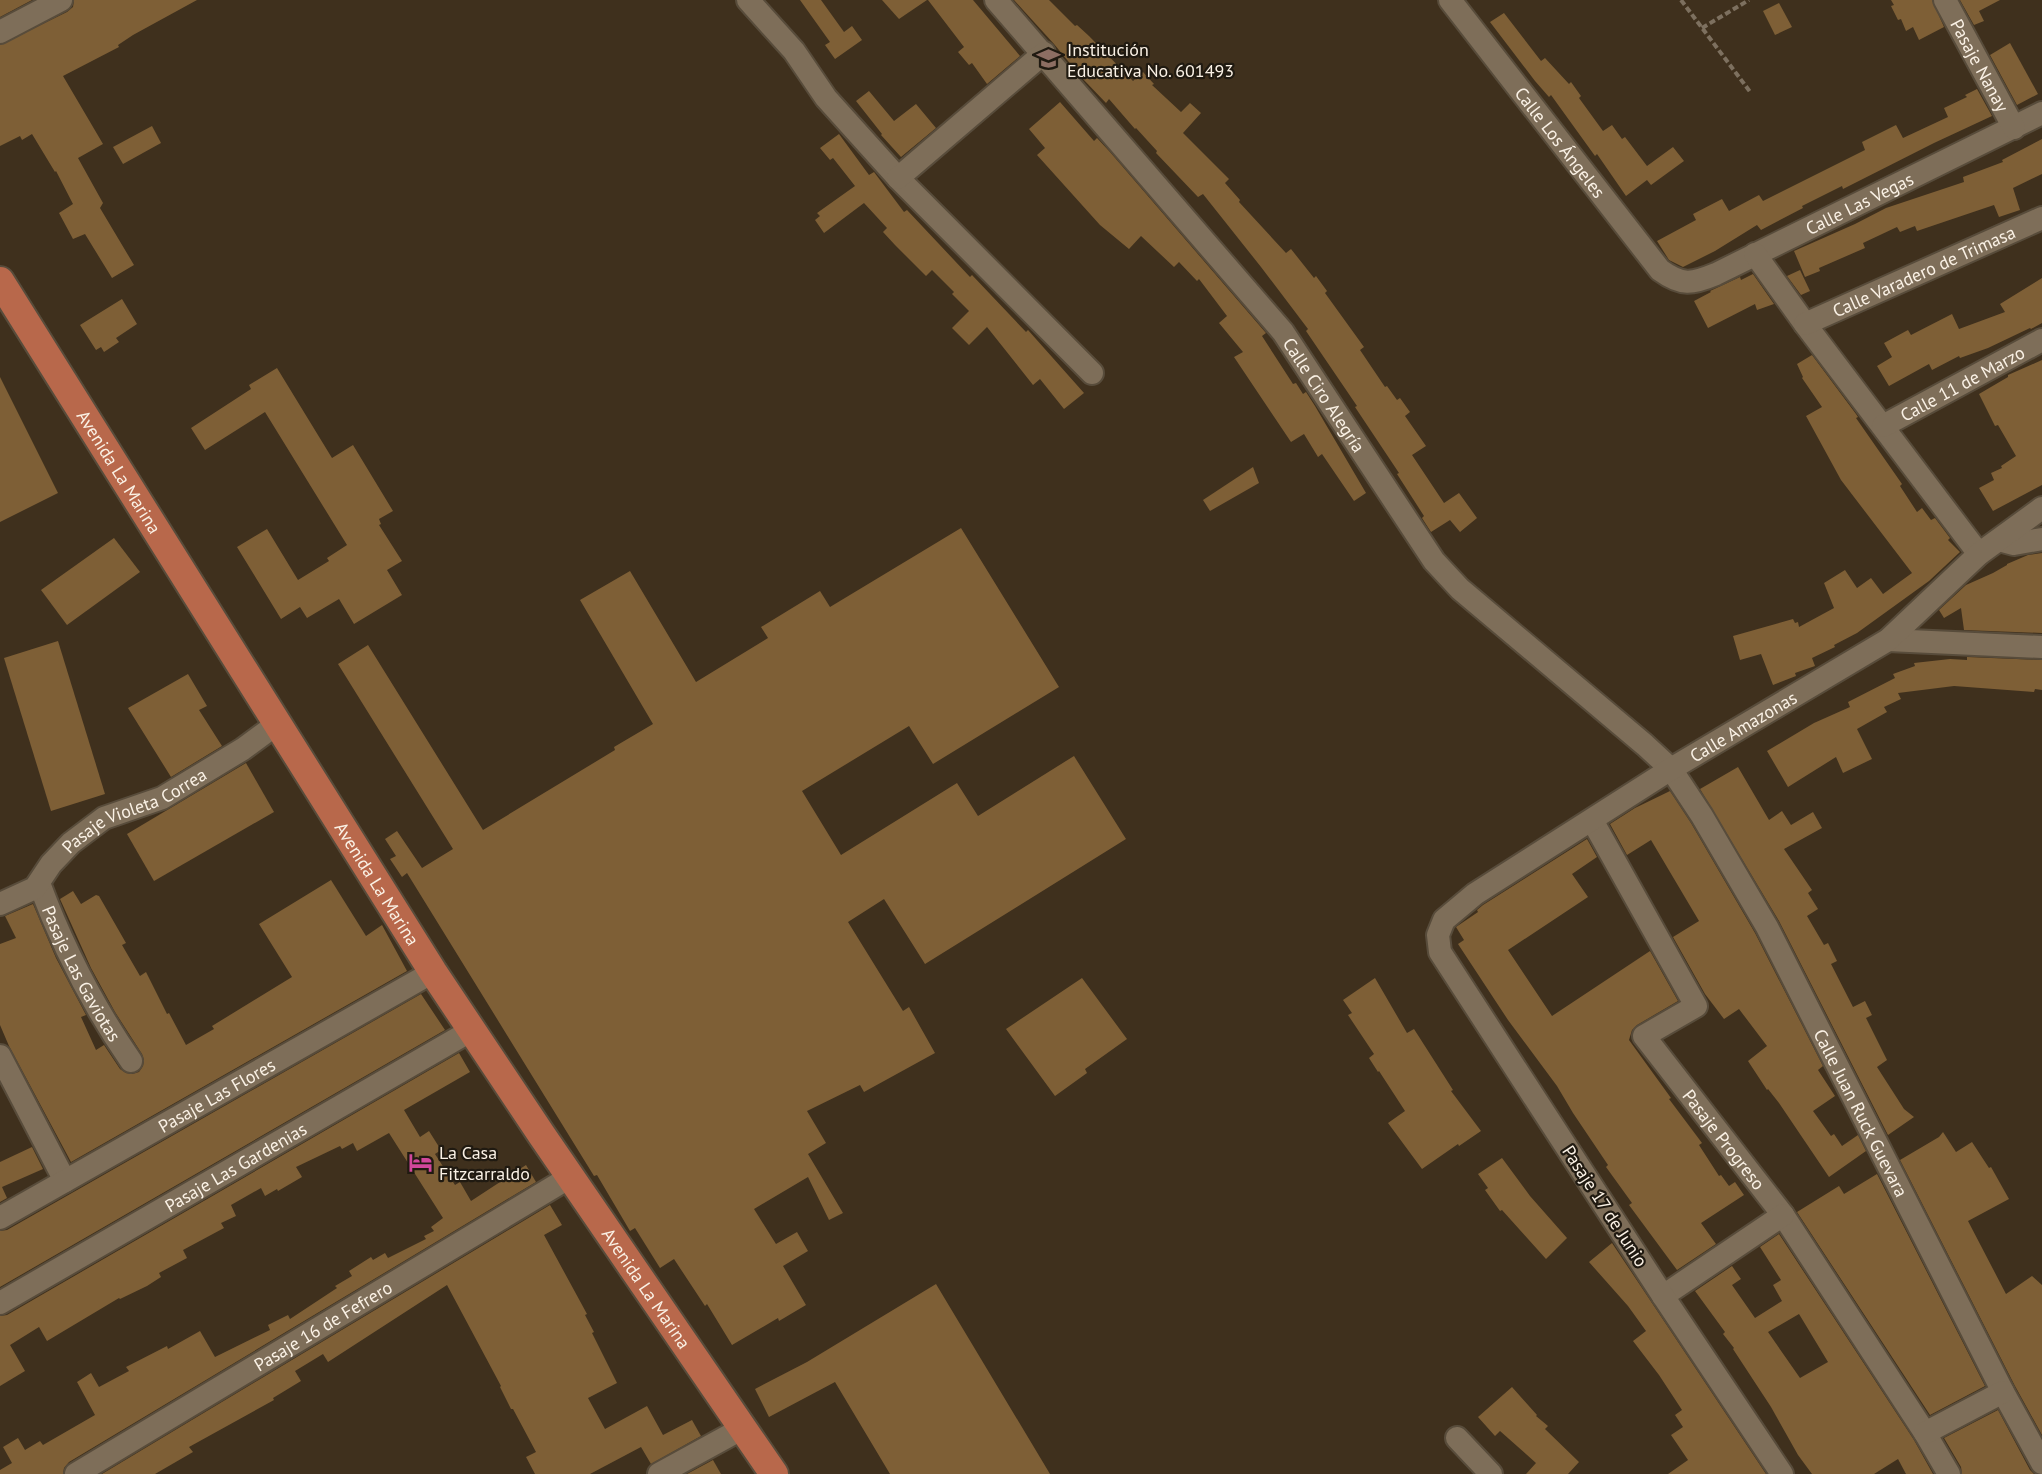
<svg xmlns="http://www.w3.org/2000/svg" width="2042" height="1474" font-family="'PT Sans',sans-serif">
<style>
.building{fill:#7e5f36;fill-rule:evenodd}
.lines{fill:none;stroke-linecap:round;stroke-linejoin:round}
.minor-casing{stroke:#584c3b;stroke-width:26}
.major-casing{stroke:#584c3b;stroke-width:32}
.path{stroke:#7d705f;stroke-width:4;stroke-dasharray:6 3;stroke-linecap:butt}
.minor{stroke:#7e6e59;stroke-width:22}
.major{stroke:#b8684b;stroke-width:28}
.labels{text-anchor:middle;dominant-baseline:central;stroke-width:4.5;stroke-linejoin:round;paint-order:stroke}
.poi-label{font-size:18px;fill:#faf1e5;stroke:#201a11;text-anchor:start}
.street-label{font-size:18px;fill:#faf1e5;stroke:#201a11}
</style>
<rect width="100%" height="100%" fill="#3f301d"/>
<g class="building">
<path d="M0 0H32L0 17Z"/>
<path d="M74 0H197L133 35 118 45 119 47 63 76 103 144 78 158 103 203 100 208 134 265 112 278 85 234 73 239 59 213 73 204 56 171 55 172 32 134 22 140 20 136 0 146V45L67 12 73 7Z"/>
<path d="M800 0H821L844 32 852 26 862 40 835 59 825 45 830 42Z"/>
<path d="M882 0H927L899 19Z"/>
<path d="M928 0H973L1020 56 987 84 972 63 969 65 958 52 964 47Z"/>
<path d="M1014 0H1049L1075 26 1077 25 1089 36 1133 81 1143 72 1154 84 1152 85 1181 112 1190 103 1201 113 1183 133 1229 179 1225 183 1240 200 1239 202 1286 253 1291 249 1314 278 1316 276 1327 291 1325 293 1364 347 1360 350 1385 387 1387 386 1397 400 1400 398 1410 412 1405 416 1426 446 1412 455 1444 503 1459 493 1477 518 1460 532 1450 520 1431 532 1422 518 1424 516 1397 474 1399 473 1355 407 1357 406 1306 331 1308 329 1261 267 1203 194 1198 197 1156 153 1157 151 1136 128 1135 129 1109 99 1106 103 1082 78 1054 44Z"/>
<path d="M1891 0H1932L1944 27 1919 40 1913 27 1906 31 1901 19 1898 20 1891 6 1894 5Z"/>
<path d="M1960 0H2000L1979 11 1984 21 1974 25Z"/>
<path d="M1779 3 1792 27 1775 35 1763 11Z"/>
<path d="M1504 13 1541 61 1545 58 1569 84 1571 82 1581 96 1579 98 1603 131 1612 125 1622 139 1625 137 1647 166 1673 147 1684 161 1651 185 1647 180 1626 196 1597 154 1595 156 1551 95 1549 97 1535 81 1490 22Z"/>
<path d="M2010 43 2038 94 2017 105 1990 55Z"/>
<path d="M1977 89 1992 116 1934 143 1843 189 1842 186 1802 206 1803 208 1761 230 1757 225 1715 251 1683 267 1669 260 1657 241 1696 220 1693 214 1722 199 1729 211 1759 195 1763 201 1865 150 1862 142 1896 125 1903 138 1948 117 1944 108 1967 97 1965 95Z"/>
<path d="M869 91 894 121 916 104 936 128 901 157 881 135 882 134 856 101Z"/>
<path d="M1060 102 1094 141 1097 138 1110 152 1266 333 1262 336 1293 384 1296 383 1303 394 1306 392 1315 406 1366 493 1354 501 1322 454 1318 457 1304 434 1291 442 1234 357 1243 352 1219 323 1227 316 1199 279 1197 281 1179 262 1174 267 1141 236 1129 249 1100 225 1037 155 1045 148 1029 129Z"/>
<path d="M152 126 161 143 123 164 113 147Z"/>
<path d="M839 134 869 175 874 172 904 212 907 210 970 277 972 275 1026 332 1028 330 1084 393 1064 409 1040 379 1033 385 987 327 969 345 952 328 969 311 952 294 954 292 932 270 926 276 895 245 883 232 887 228 864 203 824 233 815 220 820 216 817 213 855 186 833 158 830 160 820 148Z"/>
<path d="M2042 139V174L2013 188 2020 210 1999 217 1994 205 1917 231 1915 226 1900 232 1897 227 1863 243 1865 248 1819 268 1820 271 1805 277 1794 251 1855 224 1886 208 1964 182 1963 177 2003 162 2002 160Z"/>
<path d="M1800 270 1810 291 1801 295 1787 276Z"/>
<path d="M1753 274 1774 304 1757 310 1755 304 1708 328 1694 301 1711 292 1710 291 1740 277 1741 280Z"/>
<path d="M2042 278V323L2031 329 2030 328 1988 348 1960 358 1959 356 1932 370 1929 364 1889 386 1877 366 1892 357 1884 343 1908 330 1911 335 1952 314 1959 329 2005 312 2000 304Z"/>
<path d="M122 299 137 324 116 338 119 342 104 352 101 347 96 350 80 325Z"/>
<path d="M1812 355 1856 414 1858 417 1856 418 1902 484 1900 486 1917 512 1922 508 1931 520 1935 518 1950 538 1948 540 1960 552 1929 581 1857 633 1834 645 1835 647 1812 658 1815 666 1795 673 1796 676 1773 685 1761 654 1740 660 1733 636 1793 619 1795 623 1798 622 1799 627 1834 608 1824 583 1845 570 1857 588 1871 578 1883 594 1912 573 1841 480 1806 416 1822 407 1802 378 1803 377 1797 364Z"/>
<path d="M2042 360V485L1993 511 1979 488 1994 480 1991 473 2002 468 2001 466 2016 456 1998 425 1995 426 1979 394 2008 377V375Z"/>
<path d="M277 368 332 458 353 445 393 511 379 519 381 524 379 525 402 561 387 570 402 595 354 624 339 599 307 618 300 607 281 619 237 547 267 529 298 580 329 561 327 558 347 545 265 412 205 450 191 428 251 389 249 385Z"/>
<path d="M0 377 58 493 0 522Z"/>
<path d="M1253 467 1259 483 1210 511 1203 500Z"/>
<path d="M961 528 1059 687 933 764 909 726 802 791 841 855 957 783 978 816 1074 756 1126 839 925 964 884 899 848 922 903 1011 909 1007 935 1053 864 1092 860 1085 807 1111 826 1143 808 1154 843 1213 829 1220 808 1177 754 1209 776 1244 797 1232 808 1251 783 1266 806 1305 779 1321 778 1318 732 1345 707 1304 705 1306 674 1259 660 1268 635 1228 630 1231 597 1175 594 1176 407 873 402 877 390 859 396 856 385 839 397 831 422 868 453 849 338 664 368 645 483 830 615 750 614 747 653 724 580 600 630 571 696 682 768 638 761 627 820 591 830 607Z"/>
<path d="M114 538 140 572 67 625 41 590Z"/>
<path d="M2042 553V633L1964 630 1961 608 1944 618 1939 610 1966 585 1993 573 2007 565V564L2028 555Z"/>
<path d="M58 641 105 794 51 811 4 658Z"/>
<path d="M1967 657 2042 660V690L2035 689 2034 692 1954 686 1898 693 1901 699 1884 707 1887 712 1857 729 1872 759 1843 773 1836 757 1788 787 1767 751 1814 723 1850 707 1848 702 1895 678 1893 674 1915 666 1914 663 1950 659 1967 660Z"/>
<path d="M188 674 207 706 199 710 222 746 171 777 128 708Z"/>
<path d="M246 763 274 812 154 881 127 834Z"/>
<path d="M1738 767 1769 820 1782 811 1791 825 1813 812 1822 828 1784 849 1812 890 1808 893 1818 909 1807 916 1824 945 1828 943 1837 961 1831 964 1853 1007 1865 1001 1872 1015 1866 1018 1887 1060 1877 1067 1904 1109 1914 1117 1888 1135 1779 921 1700 789Z"/>
<path d="M1670 791 1691 823 1755 933 1823 1066 1818 1070 1835 1096 1813 1111 1831 1136 1834 1134 1842 1146 1858 1135 1866 1151 1829 1177 1779 1103 1768 1089 1767 1090 1748 1061 1767 1046 1739 1009 1724 1019 1705 994 1673 937 1699 921 1651 840 1627 855 1610 824 1635 808Z"/>
<path d="M1587 839 1597 857 1572 874 1588 897 1508 950 1552 1016 1650 951 1678 1001 1637 1025 1632 1030 1629 1040 1671 1098 1669 1099 1702 1143 1699 1145 1719 1176 1721 1175 1729 1186 1735 1182 1744 1195 1701 1223 1716 1244 1677 1270 1629 1205 1632 1203 1606 1167 1608 1165 1573 1113 1557 1086 1508 1020 1458 944 1464 940 1456 927 1478 912 1477 910 1483 905Z"/>
<path d="M331 880 366 936 382 925 407 971 71 1162 9 1046 0 1025V944L16 938 5 916 33 904 56 958 86 1015 81 1017 96 1050 104 1045 120 1069 126 1073 132 1074 139 1072 143 1066 144 1060 142 1054 115 1012 91 968 60 899 73 891 81 904 96 895 99 896 126 943 122 945 140 976 146 972 167 1014 169 1013 186 1045 214 1029 212 1026 292 977 259 924Z"/>
<path d="M1082 978 1127 1039 1085 1069 1087 1073 1055 1096 1006 1029Z"/>
<path d="M1375 978 1407 1033 1414 1029 1453 1090 1451 1091 1481 1131 1459 1146 1458 1144 1422 1169 1388 1123 1405 1111 1379 1071 1378 1072 1369 1058 1374 1054 1348 1015 1352 1013 1343 1000Z"/>
<path d="M421 994 445 1030 0 1287V1231L7 1230Z"/>
<path d="M459 1053 470 1072 404 1110 420 1137 429 1131 441 1150 435 1154 455 1185 460 1182 471 1201 526 1165 536 1182 69 1462 64 1468 63 1474H0V1470L12 1463 3 1447 18 1438 25 1450 40 1441 43 1445 95 1415 77 1382 91 1373 99 1387 129 1371 126 1367 167 1346 168 1349 200 1331 215 1357 270 1330 268 1325 288 1315 290 1319 337 1288 335 1286 352 1276 349 1271 371 1257 373 1260 385 1253 388 1258 426 1239 424 1236 434 1231 431 1227 443 1218 389 1133 357 1151 353 1143 342 1149 340 1146 296 1167 302 1177 278 1191 277 1189 265 1196 261 1188 231 1205 236 1216 221 1223 224 1228 183 1250 187 1258 159 1273 161 1277 147 1286 120 1299 119 1298 47 1341 39 1327 10 1345 25 1371 0 1386V1316L7 1315Z"/>
<path d="M1943 1132 1956 1152 1972 1142 1989 1168 1991 1167 2009 1199 1968 1221 2006 1294 2032 1276 2042 1285V1435L2015 1386 1900 1160 1939 1137Z"/>
<path d="M32 1147 43 1169 2 1187 7 1198 0 1202V1162Z"/>
<path d="M1502 1158 1530 1196 1567 1238 1546 1259 1502 1210 1500 1211 1485 1190 1488 1188 1478 1174Z"/>
<path d="M1877 1174 1985 1386 1930 1415 1797 1212 1839 1186 1844 1194Z"/>
<path d="M550 1205 562 1225 544 1235 587 1314 585 1315 594 1332 592 1333 617 1383 588 1398 605 1429 647 1406 663 1435 692 1420 701 1436 651 1464 641 1447 590 1474H535L526 1457 536 1452 513 1409H511L500 1387 501 1386 447 1285 328 1362 323 1354 295 1371 301 1381 273 1398 274 1400 189 1447 193 1452 155 1474H102Z"/>
<path d="M1779 1234 1914 1440 1933 1474H1906L1898 1459 1874 1474H1812L1798 1455 1771 1407 1733 1349 1734 1348 1723 1334 1725 1332 1695 1291 1732 1266 1741 1279 1732 1285 1755 1318 1782 1301 1773 1285 1781 1280 1760 1247ZM1799 1314 1828 1362 1800 1378 1768 1332Z"/>
<path d="M1612 1243 1766 1474H1668L1688 1460 1671 1435 1683 1427 1675 1415 1682 1410 1659 1375 1633 1341 1646 1331 1628 1306 1589 1262Z"/>
<path d="M936 1284 1050 1474H890L835 1382 769 1417 755 1389 807 1362Z"/>
<path d="M1512 1387 1537 1415 1536 1416 1548 1426 1545 1429 1579 1462 1568 1474H1526L1536 1463 1500 1431 1495 1436 1478 1417Z"/>
<path d="M1998 1410 2030 1470 2034 1474H1962L1961 1467 1944 1438Z"/>
<path d="M713 1460 721 1474H687Z"/>
</g>
<g class="lines">
<defs>
<g id="minor">
<path d="M748 0 794 51 826 98 898 178 1092 373"/>
<path id="s1" d="M996 0 1283 332 1434 561 1460 589 1645 745 1671 769 1702 816 1767 927 2003 1392 2042 1463"/>
<path id="s2" d="M1450 0 1660 270C1682 286 1692 284 1716 274L2042 113"/>
<path id="s3" d="M1945 0 2014 128"/>
<path d="M0 32 61 0"/>
<path d="M898 178 1044 53"/>
<path d="M1755 254 1805 324 1979 554"/>
<path id="s4" d="M1805 324 2042 218"/>
<path id="s5" d="M1883 426 2042 340"/>
<path d="M1999 540 2014 544 2042 539"/>
<path d="M1888 640 2042 647"/>
<path id="s6" d="M1592 820 1696 1006 1644 1036 1783 1215 1925 1433 1949 1474"/>
<path id="s7" d="M39 883C62 945 93 1006 131 1061"/>
<path id="s8" d="M0 904 35 888 51 864 71 843 104 818 162 798 243 749 277 724"/>
<path d="M0 1056 65 1181"/>
<path id="s9" d="M0 1218 433 972"/>
<path d="M1663 1296 1783 1215"/>
<path id="s10" d="M0 1303 472 1030"/>
<path d="M1925 1433 2003 1392"/>
<path d="M1457 1438 1491 1474"/>
<path id="s11" d="M76 1474 570 1177"/>
<path d="M659 1474 743 1428"/>
<path id="s12" d="M1782 1474 1663 1296 1440 952 1438 935 1444 920 1475 894 1671 769 1888 640 1979 554 2042 508"/>
</g>
<g id="major">
<path id="s13" d="M0 281 433 972 541 1134 774 1474"/>
</g>
</defs>
<use href="#minor" class="minor-casing"/>
<use href="#major" class="major-casing"/>
<g class="path">
<path d="M1681 0 1751 93"/>
<path d="M1702 28 1749 0"/>
</g>
<use href="#minor" class="minor"/>
<use href="#major" class="major"/>
</g>
<defs>
<symbol id="school-bare" viewBox="-9 -9 18 18"><path d="M0-5L7-2L0 1L-7-2ZM-4 1L0 2.5L4 1V4Q0 6-4 4Z" fill="#8d6e63" stroke="#201a11" stroke-width="2.5" paint-order="stroke"/></symbol>
<symbol id="hotel-bare" viewBox="-9 -9 18 18"><path d="M-6-4.5h1.5V1H6V5H4.5V3h-9V5H-6ZM-4 0a1.8 1.8 0 1 1 3.6 0ZM.5 0V-2.5h3Q6-2.5 6 0Z" fill="#d1479c" stroke="#201a11" stroke-width="2.5" paint-order="stroke"/></symbol>
</defs>
<g fill-rule="evenodd">
<use href="#school-bare" x="1032" y="42" width="33" height="33"/>
<use href="#hotel-bare" x="404" y="1146" width="33" height="33"/>
</g>
<g class="labels">
<g class="poi-label">
<text x="1067" y="49">Institución<tspan x="1067" dy="21">Educativa No. 601493</tspan></text>
<text x="439" y="1152">La Casa<tspan x="439" dy="21">Fitzcarraldo</tspan></text>
</g>
<g class="street-label">
<text stroke="none"><textPath href="#s3" startOffset="74">Pasaje Nanay</textPath></text>
<text stroke="none"><textPath href="#s2" startOffset="180">Calle Los Ángeles</textPath></text>
<text stroke="none"><textPath href="#s2" startOffset="562">Calle Las Vegas</textPath></text>
<text stroke="none"><textPath href="#s4" startOffset="130">Calle Varadero de Trimasa</textPath></text>
<text stroke="none"><textPath href="#s5" startOffset="90">Calle 11 de Marzo</textPath></text>
<text stroke="none"><textPath href="#s1" startOffset="514">Calle Ciro Alegría</textPath></text>
<text stroke="none"><textPath href="#s13" startOffset="225">Avenida La Marina</textPath></text>
<text stroke="none"><textPath href="#s12" startOffset="1014">Calle Amazonas</textPath></text>
<text stroke="none"><textPath href="#s8" startOffset="168">Pasaje Violeta Correa</textPath></text>
<text stroke="none"><textPath href="#s13" startOffset="711">Avenida La Marina</textPath></text>
<text stroke="none"><textPath href="#s7" startOffset="100">Pasaje Las Gaviotas</textPath></text>
<text stroke="none"><textPath href="#s9" startOffset="249">Pasaje Las Flores</textPath></text>
<text stroke="none"><textPath href="#s1" startOffset="1422">Calle Juan Ruck Guevara</textPath></text>
<text stroke="none"><textPath href="#s6" startOffset="404">Pasaje Progreso</textPath></text>
<text stroke="none"><textPath href="#s10" startOffset="272">Pasaje Las Gardenias</textPath></text>
<text transform="translate(1605 1206) rotate(57)">Pasaje 17 de Junio</text>
<text stroke="none"><textPath href="#s13" startOffset="1197">Avenida La Marina</textPath></text>
<text stroke="none"><textPath href="#s11" startOffset="288">Pasaje 16 de Fefrero</textPath></text>
</g>
</g>
</svg>
